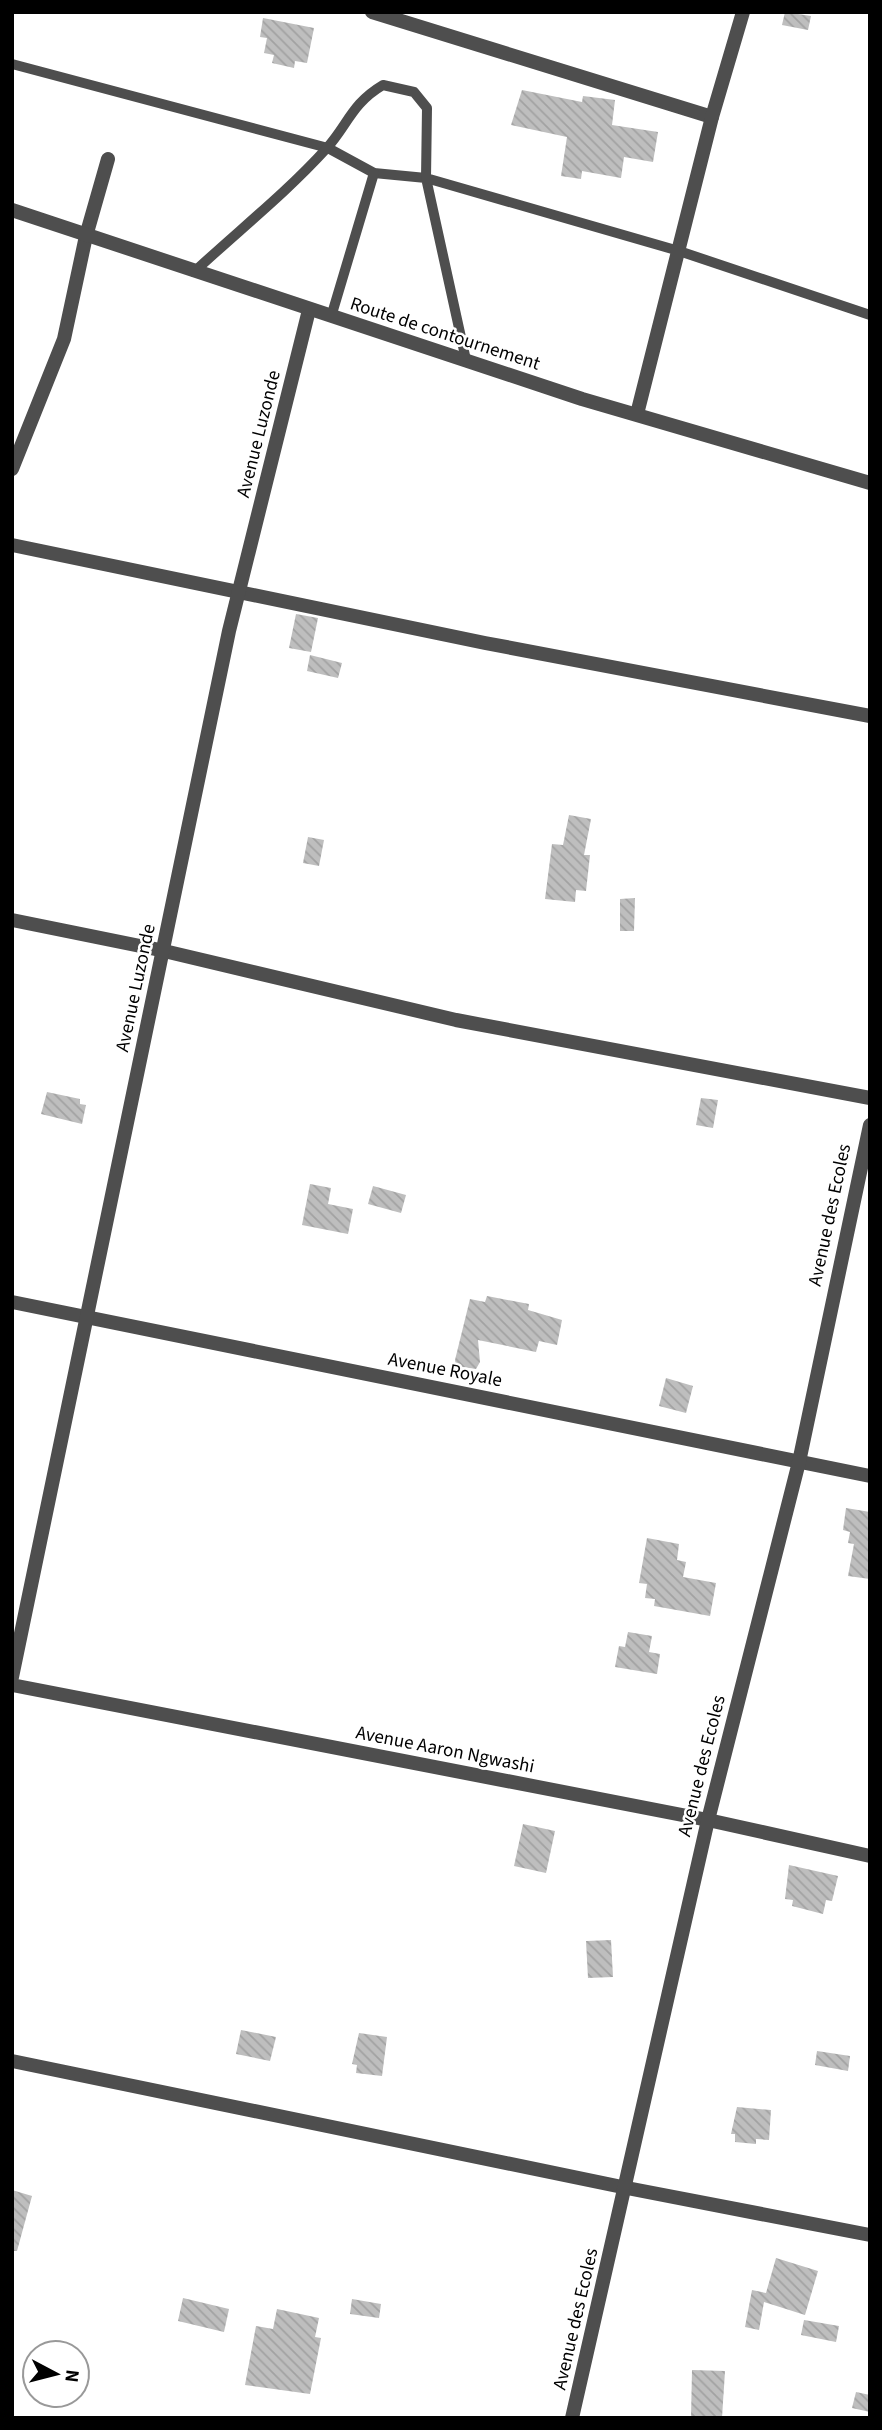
<svg xmlns="http://www.w3.org/2000/svg" width="882" height="2430" font-family="'Source Sans 3',sans-serif">
<style>
.building{fill:url(#building-back-hatch)}
.lines{fill:none;stroke-linecap:round;stroke-linejoin:round}
.service{stroke:#4e4e4e;stroke-width:10}
.minor{stroke:#4e4e4e;stroke-width:14}
.tertiary{stroke:#4e4e4e;stroke-width:14}
.labels{text-anchor:middle;dominant-baseline:central;stroke-width:5;stroke-linejoin:round;paint-order:stroke}
.street-label{font-size:19px;fill:#000;stroke:#fff}
</style>
<defs>
<pattern id="building-back-hatch" width="6" height="6" patternUnits="userSpaceOnUse" patternTransform="scale(1.75)"><rect width="6" height="6" fill="#bebebe"/><path d="M-1 5l2 2M0 0l6 6M5-1l2 2" fill="none" stroke="#a2a2a2"/></pattern>
</defs>
<rect width="100%" height="100%" fill="#fff"/>
<g class="building">
<path d="M785 12 811 16 808 30 782 25Z"/>
<path d="M263 18 314 28 307 63 295 61 294 68 272 63 274 55 264 53 267 38 260 37Z"/>
<path d="M522 90 582 102 583 96 615 100 612 125 658 132 653 162 624 157 621 178 582 171 581 179 561 176 567 137 511 125Z"/>
<path d="M296 614 318 618 311 652 289 648Z"/>
<path d="M310 655 342 663 338 678 307 671Z"/>
<path d="M569 815 591 819 584 855H590L586 891 576 890 575 902 545 899 552 844 563 845Z"/>
<path d="M308 837 324 840 319 866 303 863Z"/>
<path d="M635 898 634 931H620V899Z"/>
<path d="M47 1092 80 1099V1104L86 1105 82 1124 41 1114Z"/>
<path d="M701 1098 718 1100 713 1128 696 1125Z"/>
<path d="M310 1184 331 1188 328 1204 353 1209 348 1234 302 1225Z"/>
<path d="M373 1186 406 1195 401 1213 368 1204Z"/>
<path d="M487 1296 529 1304 528 1310 562 1320 557 1345 539 1341 536 1352 478 1340 480 1362 476 1369 456 1366 455 1360 470 1299 485 1302Z"/>
<path d="M666 1378 693 1386 686 1413 659 1406Z"/>
<path d="M846 1508 870 1512V1579L848 1576 854 1544 848 1543 850 1532 843 1530Z"/>
<path d="M647 1538 679 1544 677 1560 686 1562 683 1577 716 1583 710 1616 654 1606 655 1599 645 1598 647 1584 639 1583Z"/>
<path d="M628 1632 652 1636 649 1652 660 1654 657 1674 615 1667 619 1646 625 1647Z"/>
<path d="M523 1824 555 1831 546 1873 514 1866Z"/>
<path d="M789 1865 838 1876 832 1901 826 1900 823 1914 792 1906 793 1900 785 1899Z"/>
<path d="M611 1940 613 1977 588 1978 586 1941Z"/>
<path d="M241 2030 276 2037 270 2061 236 2054Z"/>
<path d="M359 2033 387 2037 382 2076 356 2073 357 2065 352 2064Z"/>
<path d="M817 2051 850 2056 848 2071 815 2065Z"/>
<path d="M737 2107 771 2110 769 2140 756 2139V2144L735 2142V2134H731Z"/>
<path d="M12 2190 32 2196 17 2251H12Z"/>
<path d="M776 2258 818 2271 805 2315 764 2302 759 2330 745 2327 752 2290 766 2293Z"/>
<path d="M183 2298 229 2309 224 2332 178 2321Z"/>
<path d="M352 2299 381 2304 379 2318 350 2314Z"/>
<path d="M277 2309 319 2318 315 2337 321 2338 310 2394 245 2385 256 2326 273 2329Z"/>
<path d="M804 2320 839 2326 836 2342 801 2335Z"/>
<path d="M692 2370 725 2371 722 2418H691Z"/>
<path d="M856 2392 870 2395V2412L852 2408Z"/>
</g>
<g class="lines">
<g class="service">
<path d="M12 64 328 148 374 173 426 178 466 360"/>
<path d="M194 272C238 231 286 193 326 149 348 125 351 104 383 85L414 92 427 108 426 178 679 251 870 315"/>
<path d="M331 317 374 173"/>
</g>
<g class="minor">
<path d="M372 12 712 117"/>
<path d="M637 414 712 117 743 12"/>
<path d="M12 469 64 339 86 236 108 159"/>
<path d="M12 545 485 643 870 716"/>
<path d="M12 920 160 950 456 1020 870 1098"/>
<path d="M12 1302 870 1476"/>
<path d="M12 1677 229 631 309 310"/>
<path d="M12 1685 708 1820 870 1856"/>
<path d="M12 2061 627 2188 870 2235"/>
<path d="M572 2418 708 1820 799 1462 870 1125"/>
</g>
<path class="tertiary" d="M12 210 582 399 870 483"/>
</g>
<g class="labels">
<g class="street-label">
<text transform="translate(445 334) rotate(18)">Route de contournement</text>
<text transform="translate(259 434) rotate(-76)">Avenue Luzonde</text>
<text transform="translate(136 988) rotate(-78)">Avenue Luzonde</text>
<text transform="translate(830 1215) rotate(-78)">Avenue des Ecoles</text>
<text transform="translate(445 1370) rotate(11)">Avenue Royale</text>
<text transform="translate(445 1750) rotate(11)">Avenue Aaron Ngwashi</text>
<text transform="translate(702 1766) rotate(-76)">Avenue des Ecoles</text>
<text transform="translate(576 2319) rotate(-77)">Avenue des Ecoles</text>
</g>
</g>
<rect width="882" height="2430" fill="none" stroke="#000000" stroke-width="28"/>
<g transform="translate(56 2374) rotate(97)"><circle r="33" fill="#ffffff" stroke="#999999" stroke-width="2"/>
<path d="M0-5L12 26L0 18L-12 26Z" fill="#000000"/>
<text y="-10" font-size="19" font-weight="bold" text-anchor="middle" fill="#000000">N</text>
</g>
</svg>
